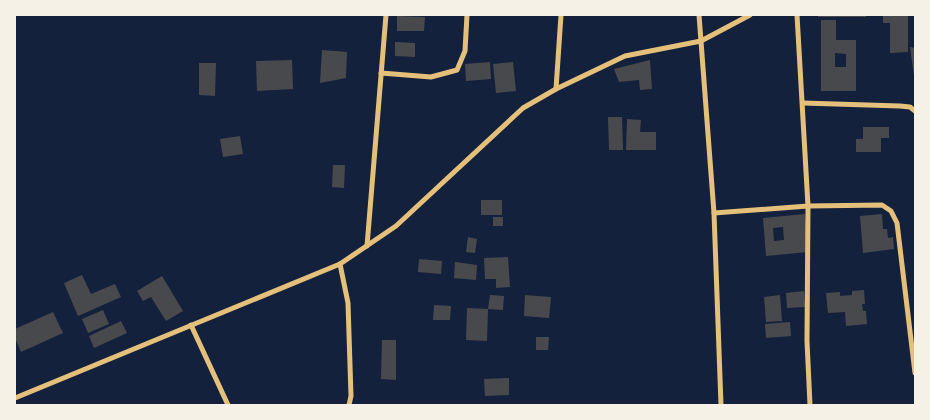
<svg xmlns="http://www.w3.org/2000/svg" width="930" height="420" font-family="Bitter,serif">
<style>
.building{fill:#48494c;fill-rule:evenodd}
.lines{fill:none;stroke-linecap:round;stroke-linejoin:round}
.minor{stroke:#e5c07b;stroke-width:5}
</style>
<rect width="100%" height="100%" fill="#14213d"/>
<g class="building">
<rect x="818" y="15" width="48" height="2"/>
<path d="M883 15H908V52L890 53V23H883Z"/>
<path d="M397 16 425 17 424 31H397Z"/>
<path d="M821 20H836V40H856V91H821ZM835 53 846 54V67H835Z"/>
<path d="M395 42 415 43V57L395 56Z"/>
<path d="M910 47 915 48V76H914Z"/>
<path d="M322 50 347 52 346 78 320 83Z"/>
<path d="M292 60 293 89 257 91 256 61Z"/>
<path d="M650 60 652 89 640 90 639 80 619 82 614 69Z"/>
<path d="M490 62 491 79 466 81 465 64Z"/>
<path d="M513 62 516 91 496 93 493 64Z"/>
<path d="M199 63H216L215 96 199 95Z"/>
<path d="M608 117H622L623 150H609Z"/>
<path d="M627 119 641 120 640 132H656V150H626Z"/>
<path d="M863 127H889V138H881V152H856V139H863Z"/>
<path d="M240 136 243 154 223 157 220 139Z"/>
<path d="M333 165H345L344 188 332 187Z"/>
<rect x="481" y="200" width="21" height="15"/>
<path d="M805 214 808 252 766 256 763 218ZM783 227 784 240 774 241 773 228Z"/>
<path d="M882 214 883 229H887L888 238 893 237 894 249 863 253 860 216Z"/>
<rect x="493" y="217" width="10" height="9"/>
<path d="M468 237 477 239 475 253 466 252Z"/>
<path d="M508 257 510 287 496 288V279H485L484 258Z"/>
<path d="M419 259 442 261 441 274 418 272Z"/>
<path d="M455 262 477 265 476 280 454 278Z"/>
<path d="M82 275 91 294 115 284 121 297 78 316 64 283Z"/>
<path d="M162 276 183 311 166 321 151 297 143 301 137 291Z"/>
<path d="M864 290 865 304H862L863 311H866L867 324 846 326 845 312 828 313 826 293 840 292V296L852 295V291Z"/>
<path d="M804 291 805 307 787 308 786 293Z"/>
<path d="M490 295 504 296 503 310 488 309Z"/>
<path d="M525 295 551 297 549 318 524 316Z"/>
<path d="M780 295 782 321 766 322 764 297Z"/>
<path d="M434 305 451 306 450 320H433Z"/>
<path d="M467 308 488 309 487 341 466 340Z"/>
<path d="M103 310 109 324 88 333 82 319Z"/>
<path d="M53 312 63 333 21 352 15 338V329Z"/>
<path d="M121 321 127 333 94 348 89 336Z"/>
<path d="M790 322 791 336 766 338 765 324Z"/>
<path d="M536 337H549L548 350H536Z"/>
<path d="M382 340H396V380L381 379Z"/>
<path d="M509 378V395L485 396 484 379Z"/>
</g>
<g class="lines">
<g class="minor">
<path d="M699 15 714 213 721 405"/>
<path d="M797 15 808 206 807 341 810 405"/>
<path d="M381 73 431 77 457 70 465 51 467 15"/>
<path d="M556 89 561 15"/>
<path d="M803 103 900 106 910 107 915 111"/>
<path d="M714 213 808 206 882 205 891 211 897 223 915 373"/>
<path d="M367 246 386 15"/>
<path d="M340 264 348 303 351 396 349 405"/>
<path d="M191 325 228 405"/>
<path d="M15 398 340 264 396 226 523 108 556 89 625 56 701 41 750 15"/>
</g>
</g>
<rect width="930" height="420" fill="none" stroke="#f6f1e7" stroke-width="32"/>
</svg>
